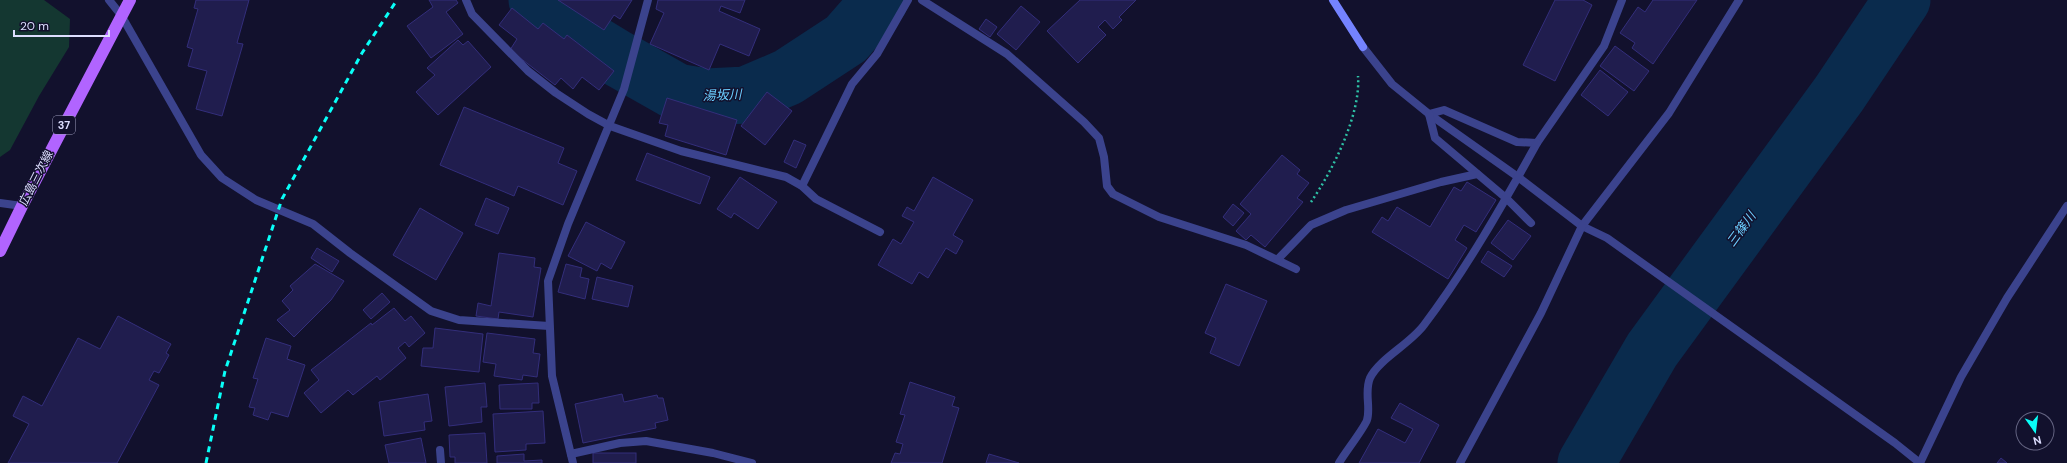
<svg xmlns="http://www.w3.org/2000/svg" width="2067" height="463" font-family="'DM Sans','Noto Sans JP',sans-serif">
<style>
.green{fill:#143731}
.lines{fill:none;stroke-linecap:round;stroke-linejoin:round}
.river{stroke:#0a2b4d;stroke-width:57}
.building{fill:#201d4e;stroke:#332e7b}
.path{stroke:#2ec2a6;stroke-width:2.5;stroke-dasharray:2 3;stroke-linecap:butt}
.lane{stroke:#3b438d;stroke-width:8}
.street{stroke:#3b438d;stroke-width:8}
.secondary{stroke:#7483ff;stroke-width:8}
.primary{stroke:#b164ff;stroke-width:12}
.rail{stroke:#09fff8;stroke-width:3;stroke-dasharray:6 5;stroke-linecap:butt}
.labels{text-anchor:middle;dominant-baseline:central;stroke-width:3;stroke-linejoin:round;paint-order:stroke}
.shield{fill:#12112d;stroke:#a0a0c0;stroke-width:1}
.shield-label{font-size:11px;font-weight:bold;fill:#dddeff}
.street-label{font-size:12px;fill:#dddeff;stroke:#12112d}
.water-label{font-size:13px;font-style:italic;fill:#6bceff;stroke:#12112d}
</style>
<rect width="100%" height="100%" fill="#12112d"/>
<path class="green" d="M0 0H44L70 19 69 47 39 96 10 150 0 157Z"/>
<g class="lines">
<g class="river">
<path d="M537 0 566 27 617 58 677 92 707 97 746 95 788 77 846 39 880 0"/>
<path d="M1586 463 1652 350 1839 94 1902 0"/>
</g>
</g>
<g class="building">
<path d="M196 0H249L237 43 243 44 222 116 196 109 207 71 188 66 193 49 187 47 198 9 194 8Z"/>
<path d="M429 0H456L458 3 446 12 463 34 431 58 407 26 433 7Z"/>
<path d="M558 0H632L620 19 614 15 604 30Z"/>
<path d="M658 0H745L740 13 721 6 719 11 760 29 749 56 720 44 709 70 650 44 664 13 656 9Z"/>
<path d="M1080 0H1136L1119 17 1122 20 1113 29 1105 20 1098 27 1106 35 1078 63 1047 31Z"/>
<path d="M1555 0H1583L1592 5 1555 81 1523 65Z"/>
<path d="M1653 0H1697L1653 64 1632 48 1635 43 1620 33 1638 7 1645 12Z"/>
<path d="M1021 6 1040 22 1016 50 997 34Z"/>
<path d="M512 8 538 29 543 23 564 39 567 35 614 71 599 90 582 77 573 89 561 78 555 85 510 50 517 39 499 25Z"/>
<path d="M986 19 997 27 990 37 979 29Z"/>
<path d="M458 40 463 45 468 41 491 67 438 115 416 92 435 75 427 68Z"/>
<path d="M1615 46 1649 71 1634 91 1600 66Z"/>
<path d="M1600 70 1628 92 1608 116 1581 95Z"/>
<path d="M767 92 792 111 765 145 741 126Z"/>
<path d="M667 98 737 120 726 155 665 136 668 125 659 123Z"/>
<path d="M464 107 564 148 558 163 577 171 563 205 518 186 514 196 440 165Z"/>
<path d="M794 140 806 145 796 168 784 162Z"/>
<path d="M647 153 710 177 700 204 636 180Z"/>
<path d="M1282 155 1300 170 1297 174 1309 183 1297 198 1303 202 1265 247 1251 235 1246 240 1236 231 1251 214 1240 204Z"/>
<path d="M740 177 777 202 758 229 734 213 731 218 717 209Z"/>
<path d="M933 177 973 200 953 235 963 241 956 254 946 248 928 278 919 272 912 284 878 265 893 239 901 244 914 222 902 216 907 207 914 211Z"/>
<path d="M1467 182 1496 200 1476 232 1464 225 1455 240 1467 248 1448 279 1372 232 1382 217 1388 221 1397 207 1430 227 1454 187 1461 191Z"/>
<path d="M486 198 509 208 498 234 475 225Z"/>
<path d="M1233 204 1244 213 1233 226 1223 217Z"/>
<path d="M420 208 463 233 436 280 393 255Z"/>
<path d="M1508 220 1531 236 1513 260 1491 243Z"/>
<path d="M586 222 625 242 611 269 601 263 597 271 568 256Z"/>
<path d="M317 248 339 261 332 272 311 258Z"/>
<path d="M1488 251 1512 266 1504 277 1481 262Z"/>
<path d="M499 253 535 258 534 267 541 268 533 317 499 312 498 319 476 316 478 303 491 306Z"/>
<path d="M315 264 344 281 331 300 294 337 277 320 290 310 282 301 293 290 290 286Z"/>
<path d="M566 264 582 268 580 277 589 279 585 299 558 292Z"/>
<path d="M597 277 633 286 628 307 592 299Z"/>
<path d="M1226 284 1267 301 1239 366 1210 353 1216 338 1205 333Z"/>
<path d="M382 293 390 302 371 319 363 310Z"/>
<path d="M394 308 405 321 411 316 425 333 409 347 405 342 398 348 406 358 380 380 377 376 353 395 348 390 321 413 304 393 319 380 311 370 371 323 372 325Z"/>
<path d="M118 316 171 344 166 353 169 355 159 373 154 371 149 380 159 385 117 463H8L29 424 13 416 23 396 42 406 78 338 100 349Z"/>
<path d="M435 328 483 334 479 372 421 366 423 348H433Z"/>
<path d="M487 333 535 339 533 353 540 354 537 377 523 375 522 380 494 376 496 364 483 362Z"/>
<path d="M266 338 291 346 287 359 305 365 288 417 271 412 268 420 253 415 255 408 249 407 258 379 253 378Z"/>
<path d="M910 382 955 397 952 406 959 408 942 463H891L895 453 900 454 903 444 896 442 905 415 900 414Z"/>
<path d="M485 383 487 407H481L482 422 449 426 445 387Z"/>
<path d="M538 383 539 403H532V409H500L499 385Z"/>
<path d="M428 394 432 421 424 422 425 430 384 436 379 402Z"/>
<path d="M622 394 624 402 657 395 658 398H663L668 420 655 423 656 428 583 443 575 404Z"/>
<path d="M1400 403 1439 425 1419 463H1359L1378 429 1405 443 1413 429 1391 418Z"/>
<path d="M543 411 545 443 526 444V450L495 452 493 414Z"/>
<path d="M485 433 487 463H455V457H450L449 435Z"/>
<path d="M421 438 426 463H389L385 445Z"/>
<rect x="593" y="453" width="43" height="10"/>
<path d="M524 454V461L542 460V463H497V456Z"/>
<path d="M989 454 1019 463H986Z"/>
<path d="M2001 458 2007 463H1997Z"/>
</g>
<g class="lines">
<path class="path" d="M1311 202C1333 170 1361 114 1358 76"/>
<g class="lane">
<path d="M1429 114 1444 110 1517 142 1537 143 1604 46 1622 0"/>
<path d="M440 450 441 463"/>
</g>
<g class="street">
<path d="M109 0 121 15 201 155 222 178 256 200 313 224 350 253 431 311 459 320 549 326"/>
<path d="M466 0 472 14 528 71 556 93 588 114 610 126 681 151 786 177 802 186 816 199 880 232"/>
<path d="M922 0 1007 54 1084 122 1099 138 1104 157 1107 186 1113 194 1159 217 1246 245 1296 269"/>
<path d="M1363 47 1392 84 1429 114 1518 177 1582 226 1607 238 1895 443 1920 463"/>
<path d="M1429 114 1435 138 1506 198 1531 223"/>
<path d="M802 186 852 84 877 54 908 0"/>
<path d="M0 203 22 206"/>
<path d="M1278 259 1311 225 1346 210 1441 182 1477 174"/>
<path d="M571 454 620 443 646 441 713 453 752 463"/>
<path d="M573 463 552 376 548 281 568 224 624 89 648 0"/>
<path d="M1339 463C1344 454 1365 427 1367 420 1371 407 1364 392 1370 378 1379 359 1410 344 1424 325 1467 268 1502 206 1537 143"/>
<path d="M1460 463 1541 313 1582 226 1669 113 1739 0"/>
<path d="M1920 463 1961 377 2007 298 2067 206"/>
</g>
<path class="secondary" d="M1333 0 1363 47"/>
<path class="primary" d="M0 251 22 206 130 0"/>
<path class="rail" d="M206 463 225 371 282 199 362 53 397 0"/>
</g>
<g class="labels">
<rect class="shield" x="53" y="116" width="22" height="18" rx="3"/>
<g class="shield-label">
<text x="64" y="125">37</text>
</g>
<g class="street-label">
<text transform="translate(36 178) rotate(-63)">広島三次線</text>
</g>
<g class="water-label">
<text transform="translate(722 95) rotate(-2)">湯坂川</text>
<text transform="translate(1741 229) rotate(-54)">三篠川</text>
</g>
</g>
<g transform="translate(2035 431) rotate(166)"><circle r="19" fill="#12112d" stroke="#636381"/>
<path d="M0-3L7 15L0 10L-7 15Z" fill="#09fff8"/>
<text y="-6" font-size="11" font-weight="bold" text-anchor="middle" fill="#dddeff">N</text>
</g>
<path d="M14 30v6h95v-6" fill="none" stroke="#dddeff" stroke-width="2"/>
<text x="20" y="30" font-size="12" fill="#dddeff" stroke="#12112d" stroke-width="3" paint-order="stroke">20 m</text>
</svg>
